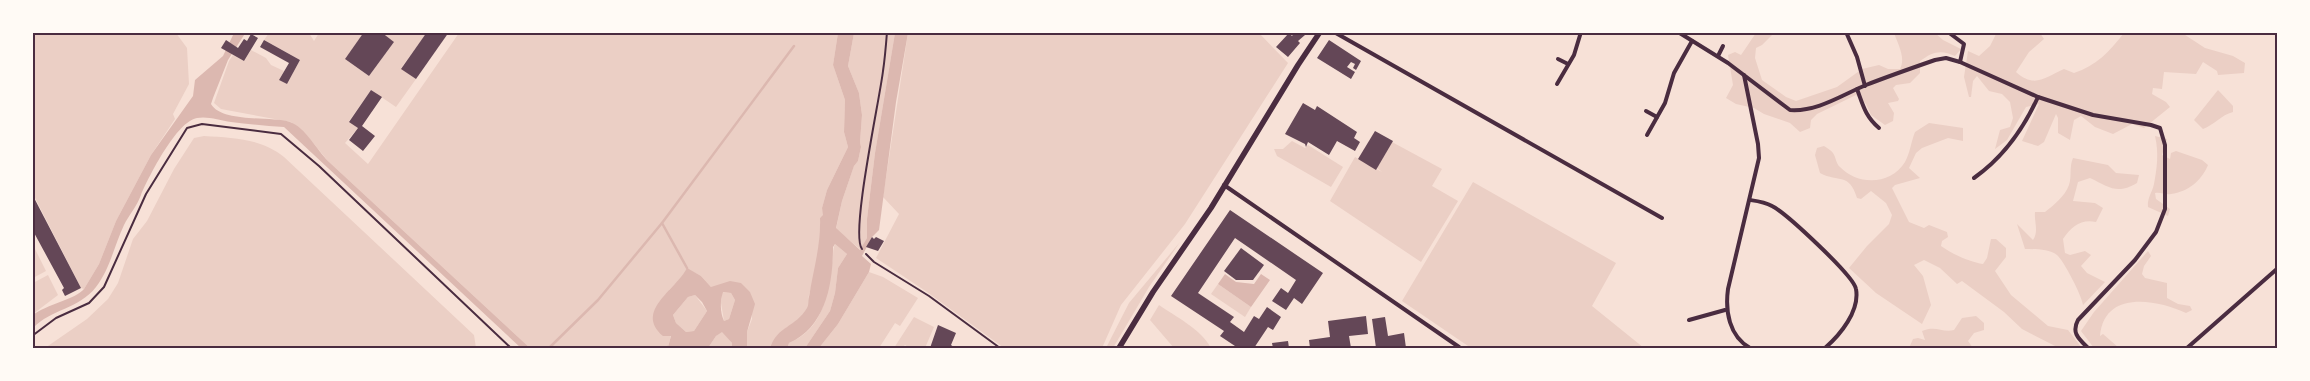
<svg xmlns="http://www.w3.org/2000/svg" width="2310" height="381" font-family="'Golos Text',sans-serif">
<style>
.green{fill:#ebcfc5}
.water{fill:#dcb8b0;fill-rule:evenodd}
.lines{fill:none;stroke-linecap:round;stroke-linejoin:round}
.stream{stroke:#dcb8b0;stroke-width:2.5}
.building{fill:#644757}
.path{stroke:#4a2c40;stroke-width:2}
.service{stroke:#4a2c40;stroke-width:2}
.minor{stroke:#4a2c40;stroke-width:4}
.secondary{stroke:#4a2c40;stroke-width:5.5}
.neatline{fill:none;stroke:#4a2c40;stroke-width:2}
</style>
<rect width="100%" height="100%" fill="#f7e1d7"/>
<g class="green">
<path d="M1997 32 2040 33 2044 39 2029 52 2016 72C2035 89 2045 77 2064 69L2074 73C2096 66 2110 51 2124 33H2182L2205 48 2233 56 2245 63 2244 73 2218 75 2217 71 2203 62 2196 74 2164 72 2162 89 2153 88 2152 94 2166 102 2170 107 2144 128 2132 124 2113 134 2095 127 2081 116 2074 120 2070 140 2058 133V118L2056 114 2044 142 2038 146 2022 141 2039 104 2026 107 2007 140 1995 149 2000 130 2010 127 2013 118 2010 102 2002 94 1989 91 1977 76 1973 81 1971 97H1969L1964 77 1968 51 1979 56 1990 46Z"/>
<path d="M32 33H176L187 48 189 84 173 114 175 119 151 155 116 221 99 264 84 289 81 288 33 194Z"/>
<path d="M269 33H309L314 41 319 33H364L345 59 369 76 394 42 381 33H427L401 68 416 79 396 107 371 90 349 121 358 128 345 143 368 164 459 33H838L833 65 845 100 844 132 848 147 827 190 822 208 824 216 820 218C821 244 816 271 809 295 808 298 810 303 809 306 802 324 777 326 770 348H747V332L752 319 750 292 711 287 701 276 687 269 681 279 669 290 671 335 668 347 673 348H530L328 161 310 139 291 122 221 109 214 103 229 61 233 55 244 61 251 50 266 58 271 65 284 71 279 80 287 84 300 60 264 40Z"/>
<path d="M854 33H895L875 153 867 219V238L861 250 836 229 842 201 854 166 858 161 861 147 860 142 862 115 859 93 848 66Z"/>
<path d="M908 33H1259L1288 63 1185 224 1121 305 1102 348H1004L927 292 876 258 899 214 883 197Z"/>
<path d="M1756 33H1774L1762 45 1756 48 1755 58 1762 80 1786 97 1796 101 1837 87 1862 69 1879 65 1888 69H1900C1906 58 1898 44 1894 33H1935L1943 40 1961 49 1955 56C1941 49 1932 52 1920 61V73L1910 83 1896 85 1893 88 1899 99 1898 101 1888 103 1894 113 1893 121 1885 125 1871 115 1866 104 1856 95 1817 114 1811 120 1810 128 1800 132 1790 123 1764 114 1754 108 1736 104 1726 98 1733 85 1728 55 1735 52 1741 55Z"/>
<path d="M2218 90 2233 106V112C2221 115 2214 125 2203 129L2194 120Z"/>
<path d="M1929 123 1963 128V141L1948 138 1922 148 1916 153 1909 168 1920 178 1895 185 1892 188 1909 222 1924 228 1929 225 1947 232 1948 237 1942 241 1941 246C1952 254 1970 262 1983 264L1987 258 1991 239H1996L2006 248V257L1995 271 2011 295 2048 326 2068 330 2082 348H2059L2022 329 2004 312 1962 281 1957 284 1940 268 1924 260 1914 265 1923 276 1931 305 1922 324 1876 293 1849 268 1867 246 1889 224 1892 215 1886 203 1871 191 1861 199 1857 198C1849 172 1839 183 1820 173L1815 155 1817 148 1824 146C1827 148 1831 150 1833 153 1836 157 1836 164 1840 167 1858 186 1891 185 1905 162 1910 153 1911 142 1915 132Z"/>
<path d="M204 136C233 138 260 138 284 157L474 335 476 348H45L87 319 108 299 118 283 133 239 147 221 174 169 194 138Z"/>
<path d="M2155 136 2167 139 2162 155 2170 159 2171 153 2176 151 2202 160 2208 165C2202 180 2188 192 2171 194 2165 195 2161 192 2155 193L2156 199 2170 209 2168 216 2148 207C2147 198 2152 193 2154 184 2157 168 2159 153 2155 136Z"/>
<path d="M1292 141 1305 148 1308 145 1343 167 1331 187 1277 156 1274 149H1283Z"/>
<path d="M1392 142 1442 169 1432 186 1458 201 1421 262 1330 201 1355 157 1382 172 1377 168Z"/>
<path d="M2073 158 2108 165 2116 173 2139 175 2137 183C2117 195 2109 187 2090 178L2078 182 2073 201 2095 203 2103 208 2096 222C2081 219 2072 226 2063 239L2065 253 2070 255 2085 251 2091 255 2081 266 2087 273 2105 282 2083 305C2082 296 2064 261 2057 255 2049 249 2035 249 2025 249L2017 224 2033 240C2039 231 2034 222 2035 212H2045C2054 205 2065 196 2069 185 2072 176 2069 167 2073 158Z"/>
<path d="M1473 182 1616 263 1592 306 1644 348H1471L1402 301Z"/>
<path d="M1180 242 1149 287 1113 348H1106L1129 303Z"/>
<path d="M835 244 847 254 838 268 835 293 830 311 805 348H791L788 346 789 343C825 328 826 295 832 263 834 256 832 250 835 244Z"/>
<path d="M33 245 46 271 33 278H32Z"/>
<path d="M2148 251 2151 256 2144 266 2142 274 2145 278 2167 283V298L2178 304 2190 306 2192 310 2186 313C2156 299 2104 290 2100 336L2103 334 2119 348H2094L2081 331 2094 312Z"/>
<path d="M869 272 883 277 918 298 900 326 895 323 879 348H819L838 324Z"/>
<path d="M48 275 58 295 33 314V283Z"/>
<path d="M1218 284 1251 307 1245 317 1211 294Z"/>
<path d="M722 292 731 293 735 300 729 319 724 321 721 303Z"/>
<path d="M695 295 707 311 694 331 686 332 676 323 673 315 688 297Z"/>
<path d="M1159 305C1176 317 1201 329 1211 348H1174L1150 320Z"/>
<path d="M1976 316 1984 323V330L1974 333 1968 341 1973 348H1909L1913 339 1918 338 1925 340 1922 331C1936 325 1942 333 1954 330L1962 318Z"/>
<path d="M914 317 934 327 925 348H910L905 345 902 348H894Z"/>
<path d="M722 331 732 343V348H708L716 336Z"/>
</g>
<g class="water">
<path d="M246 32 228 60 213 98 211 104C222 123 271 116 290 122 305 127 317 150 328 161L530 348H521L284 127C266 126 248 124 231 122 220 120 207 116 197 118 177 121 149 176 141 195 137 206 129 215 124 225 114 246 110 269 96 287 79 309 51 309 33 328V315C45 305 76 299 84 289L99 264 116 221 151 155 193 96 195 80 223 56 234 33Z"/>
<path d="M838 33H854L848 66 859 93 862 115 860 142 861 147 858 161 854 166 842 201 836 228 860 250 867 238V219L875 153 895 33H908L896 102 879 230 872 237 862 256 871 264 869 272 838 324 819 348H805L830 311 835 293 838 268 847 254 835 244 833 247C833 283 826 327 789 343L788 346 791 348H770C777 326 796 327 807 308 809 305 808 301 809 297 813 271 821 246 820 218L823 215 822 208 827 190 848 147 844 132 845 100 833 65Z"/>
<path d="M687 268 701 276 711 287 730 281 741 283 750 292 755 304 747 332V348H732V343L722 332 716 336 708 348 668 347 671 336H663C634 311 676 290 687 268ZM723 292 731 293 735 300 729 319 724 321C720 312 720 301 723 292ZM695 295 702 302 707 311 694 331 686 332 676 323 673 315 688 297Z"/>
<path d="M1225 274 1236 282 1254 284 1261 274 1270 280 1251 307 1218 284Z"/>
</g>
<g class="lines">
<g class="stream">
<path d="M662 223 687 268"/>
<path d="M549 348 598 300 662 223 794 46"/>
<path d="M664 348 668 347"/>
</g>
</g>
<g class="building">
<path d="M364 32H381L394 42 369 76 345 59Z"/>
<path d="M427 32H449L416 79 401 69Z"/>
<path d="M1295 32H1305V35L1298 41 1300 43 1288 57 1276 47 1289 33 1292 36Z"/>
<path d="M251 34 258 38 244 61 221 48 226 40 238 48 244 39 247 41Z"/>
<path d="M264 40 300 60 287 84 279 80 289 63 260 47Z"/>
<path d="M1329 40 1361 61 1356 70 1353 68 1355 64 1351 62 1347 67 1355 72 1351 79 1317 58Z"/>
<path d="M371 90 382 97 362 126 375 136 363 151 349 140 358 128 349 122Z"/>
<path d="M1303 103 1315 110 1317 106 1357 132 1354 138 1360 142 1355 151 1337 141 1329 155 1308 142 1306 147 1305 144 1285 134Z"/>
<path d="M1375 131 1393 141 1376 170 1358 159Z"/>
<path d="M32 194 81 288 65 296 62 290 64 288 32 229Z"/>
<path d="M1230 210 1323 273 1302 304 1294 298 1286 310 1272 301 1281 288 1288 293 1296 280 1235 238 1198 293 1234 317 1230 322 1244 332 1254 316 1259 319 1267 307 1281 317 1273 330 1268 327 1254 348H1238L1220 336 1224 331 1171 296Z"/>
<path d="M872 237 874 239 876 237 884 241 878 251 866 247Z"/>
<path d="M1241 248 1264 265 1253 280H1236L1224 271Z"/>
<path d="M1366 316 1368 334 1349 336 1351 348H1310L1309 340 1330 337 1328 321Z"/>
<path d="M1385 317 1388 336 1404 333 1406 348H1376L1372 319Z"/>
<path d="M938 325 956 333 951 345 955 348H930Z"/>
<path d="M1288 341 1289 348H1273L1272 343Z"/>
</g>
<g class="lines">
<g class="path">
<path d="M862 249C850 234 880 98 883 71 885 58 886 45 887 32"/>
<path d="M32 336 56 318 89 303 104 287 146 194 187 128 202 124 281 134 319 166 511 348"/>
</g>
<path class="service" d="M866 254 874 262 929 296 1000 348"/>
<g class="minor">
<path d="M1334 32 1662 218"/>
<path d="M1678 32 1728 63 1790 110C1817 112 1842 95 1866 85 1889 76 1912 68 1935 60L1946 58 1960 62 2038 97 2093 115 2151 125 2160 128 2165 145V209L2156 232 2135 260 2078 320C2071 333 2079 339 2088 348"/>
<path d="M1846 32 1857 57 1865 86"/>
<path d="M1948 32 1964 44 1960 62"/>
<path d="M1463 33V32"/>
<path d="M1718 56 1723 46"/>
<path d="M1558 59 1568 64"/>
<path d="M1744 75 1758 144 1759 158 1728 289C1725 311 1729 336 1750 348"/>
<path d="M1557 84 1574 55 1581 32"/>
<path d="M1857 89C1863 105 1865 116 1879 128"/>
<path d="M1646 111 1657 117"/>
<path d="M1647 135 1665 103 1674 73 1692 41"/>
<path d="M1974 178C2004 157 2023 130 2038 97"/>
<path d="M1224 185 1459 347"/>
<path d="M1750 200C1757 201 1765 202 1772 206 1786 213 1854 276 1856 289 1860 311 1840 335 1825 348"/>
<path d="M1689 320 1725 310"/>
<path d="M2187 348 2278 268"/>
</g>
<path class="secondary" d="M1119 348 1153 292 1211 208 1298 65 1320 32"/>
</g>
<rect width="2310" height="381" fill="none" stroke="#fffaf5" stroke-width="68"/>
<rect x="34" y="34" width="2242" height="313" class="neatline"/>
</svg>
